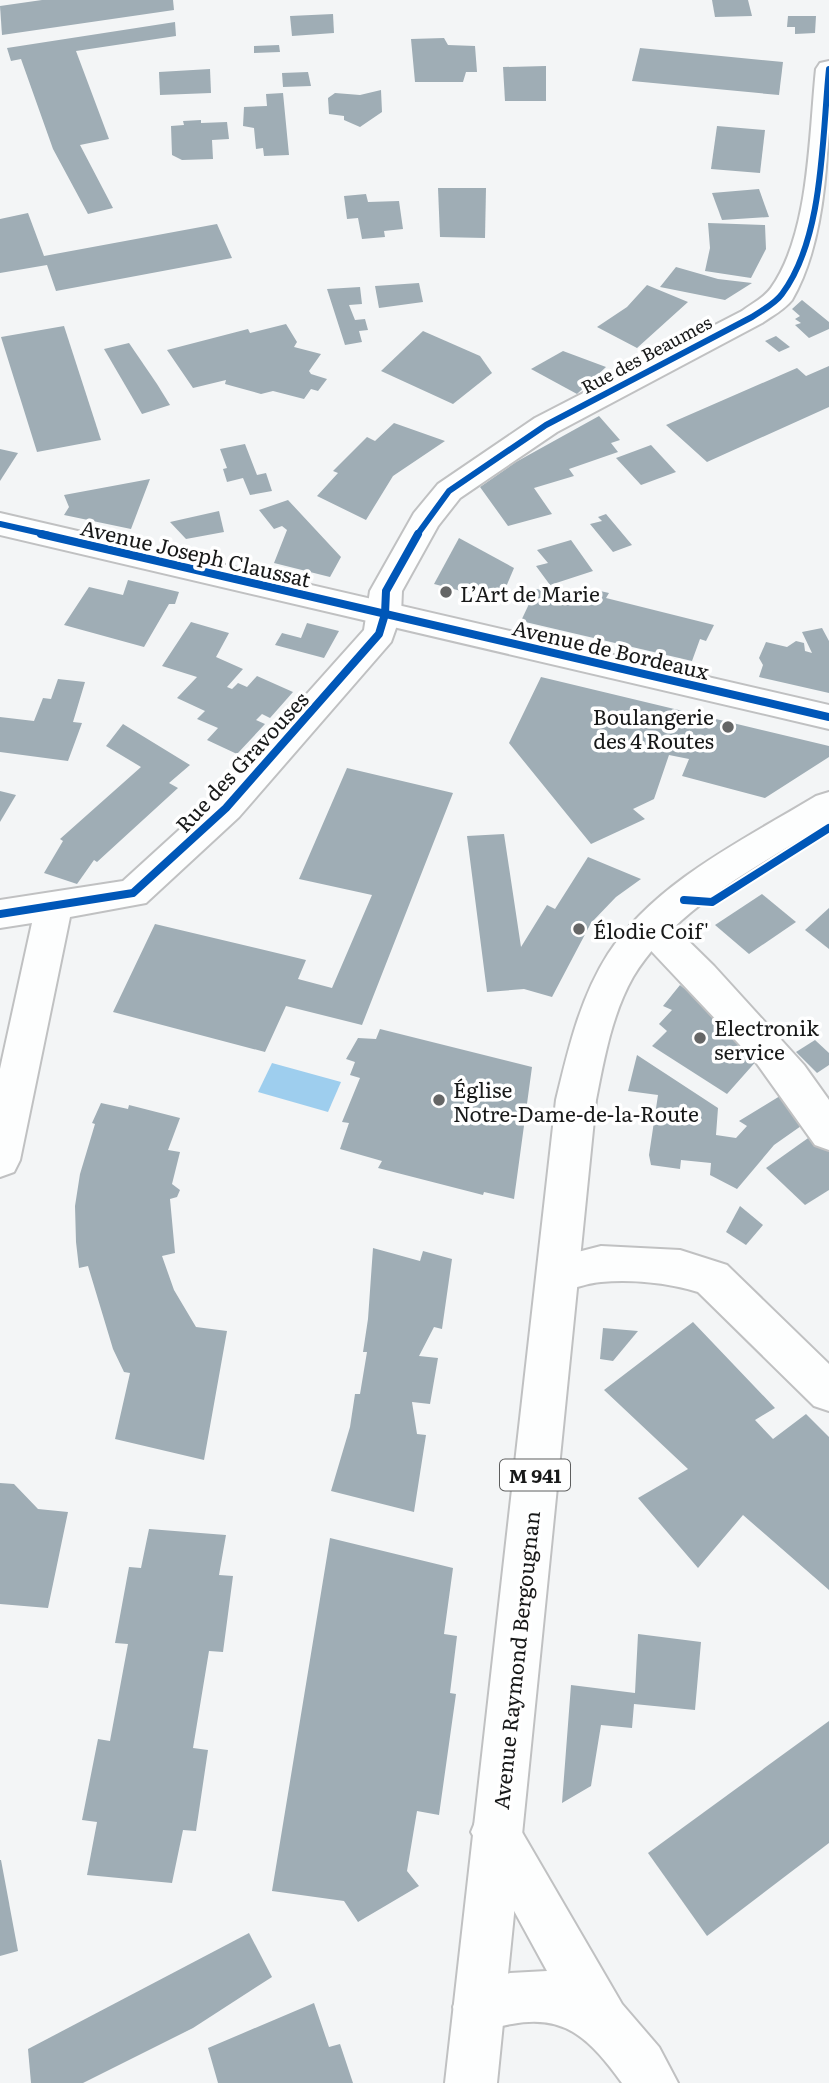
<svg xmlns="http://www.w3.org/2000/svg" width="829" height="2083" font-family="Literata,serif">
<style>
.water{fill:#9eceee}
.building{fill:#9fadb5}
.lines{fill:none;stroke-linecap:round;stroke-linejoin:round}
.street-casing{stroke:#c0c1c2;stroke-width:4}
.secondary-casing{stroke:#c0c1c2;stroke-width:4}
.primary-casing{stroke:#c0c1c2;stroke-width:4}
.street{fill:#fdfefe;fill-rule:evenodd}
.secondary{fill:#fdfefe;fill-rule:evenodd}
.primary{fill:#fdfefe;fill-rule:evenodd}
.cycleway-far1-casing{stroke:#fff;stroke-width:10}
.cycleway-casing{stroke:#fff;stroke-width:12}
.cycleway-far1{stroke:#0057b8;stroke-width:6}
.cycleway{stroke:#0057b8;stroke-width:8}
.poi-dot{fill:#656666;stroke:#fff;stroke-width:2.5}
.labels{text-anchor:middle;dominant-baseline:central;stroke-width:7;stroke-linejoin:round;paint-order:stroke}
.far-street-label{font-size:18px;fill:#181919;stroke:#fff}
.shield{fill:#fff;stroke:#5d5e5e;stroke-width:2}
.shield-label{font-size:19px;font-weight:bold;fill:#181919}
.street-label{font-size:21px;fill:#181919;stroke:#fff}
.poi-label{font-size:21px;fill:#181919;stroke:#fff;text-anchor:start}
</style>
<rect width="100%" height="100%" fill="#f3f5f6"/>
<path class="water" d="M272 1063 341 1082 328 1112 258 1092Z"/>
<g class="building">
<path d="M42 0H173L174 10 2 35 0 6Z"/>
<path d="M712 0H748L752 16 715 17Z"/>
<path d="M333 14 334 33 292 36 290 16Z"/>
<path d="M788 16H816L815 33 795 34V27H787Z"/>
<path d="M175 22 176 36 76 51 109 139 80 145 113 208 88 214 53 149 21 59 11 61 7 48Z"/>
<path d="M444 38 448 45 475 46 477 72H466L463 82H415L411 39Z"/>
<path d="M279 45 280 52 254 53V46Z"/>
<path d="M640 48 783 62 779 95 632 81Z"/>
<path d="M546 66V101H505L503 67Z"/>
<path d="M210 69 211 93 160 95 159 72Z"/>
<path d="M308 72 311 86 283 87 282 73Z"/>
<path d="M381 90 382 112 360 127 344 120V116L329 114 328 98 335 93 360 95Z"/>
<path d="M283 93 289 155 264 156 263 148 256 149 254 128 243 126 244 107 267 106 266 94Z"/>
<path d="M201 120V123L227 122 229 139 212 140 213 159 182 160 172 155 171 126 184 125 183 121Z"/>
<path d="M717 126 765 130 760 173 711 169Z"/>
<path d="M438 188H486L485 238 440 237Z"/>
<path d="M759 189 769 217 722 220 712 193Z"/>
<path d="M366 194 368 202 399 201 403 229 384 231 385 237 362 239 358 218 347 219 344 196Z"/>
<path d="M28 213 44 256 217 224 232 258 56 291 47 265 0 273V219Z"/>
<path d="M708 223 765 225 766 249 751 278 705 271 710 248Z"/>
<path d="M676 267 718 279 752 283 725 300 660 287Z"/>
<path d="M419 283 423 302 379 308 375 286Z"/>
<path d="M647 285 688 302 637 348 597 327 627 307Z"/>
<path d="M360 287 362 304 349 305 355 320 365 319 368 330 359 331 362 342 345 345 327 289Z"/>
<path d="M802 300 829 322V329L809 338 795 325 801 323 795 319 800 316 792 309Z"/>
<path d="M286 324 297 342 294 347 321 354 309 371 311 374 327 379 318 391 311 389 304 399 273 391 261 394 225 384 226 380 193 388 167 350 248 329 250 333Z"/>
<path d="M64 326 101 440 37 452 1 337Z"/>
<path d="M423 331 480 356 492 373 453 404 381 371Z"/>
<path d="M776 336 790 347 779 352 765 341Z"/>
<path d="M129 343 157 384 170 405 142 414 104 349Z"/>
<path d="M563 351 606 367 577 394 531 369Z"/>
<path d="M829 366V407L707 462 666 425 797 368 806 376Z"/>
<path d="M599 416 620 440 611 443 618 452 569 469 574 476 534 488 552 514 508 526 480 487 516 462Z"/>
<path d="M394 423 445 441 393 476 366 520 317 496 338 473 333 471 367 437 375 441Z"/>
<path d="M245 444 257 475 266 473 272 491 250 495 243 478 227 482 223 469 227 468 220 449Z"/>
<path d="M651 445 676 472 641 485 616 458Z"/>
<path d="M0 449 18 453 0 481Z"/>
<path d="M150 479 131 529 64 515 69 507 64 495Z"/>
<path d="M288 500 341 557 330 577 274 563 287 530 282 526 274 529 259 510Z"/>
<path d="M219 511 224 532 186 539 170 522Z"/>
<path d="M606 514 632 545 613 552 590 524 602 521 598 517Z"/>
<path d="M459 538 514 568 500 601 434 584Z"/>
<path d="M571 540 593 571 550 585 536 566 548 563 537 550Z"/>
<path d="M128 580 179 592 175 604H169L144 647 64 625 89 587 123 595Z"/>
<path d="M536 589 555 592 553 596 584 603 585 599 595 601 596 590 609 593 606 598 714 625 706 641 700 639 692 661 521 621Z"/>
<path d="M191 622 229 633 216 657 243 669 227 687 232 689 238 683 247 687 257 676 293 692 270 718 262 714 256 720 265 724 237 754 207 740 218 728 197 719 205 711 177 698 197 677 162 666Z"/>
<path d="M307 623 339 631 324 658 275 645 282 633 301 638Z"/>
<path d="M822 628 829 641V693L759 677 763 665 759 658 766 642 787 647 796 641 804 643 805 651 812 653 802 632Z"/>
<path d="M541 677 829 746V757L765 798 682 776 689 759 669 755 654 799 633 809 645 819 591 844 509 743Z"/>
<path d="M58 679 85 682 73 722 82 723 68 761 0 752V717L34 721 43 698 51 699Z"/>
<path d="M123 724 190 765 169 783 178 788 97 862 94 860 77 884 44 873 63 841 60 839 141 767 106 746Z"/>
<path d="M347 768 453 793 362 1025 286 1006 265 1052 113 1012 155 924 306 960 298 979 332 988 372 895 299 879Z"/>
<path d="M0 791 16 795 0 822Z"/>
<path d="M504 834 521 947 547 905 555 909 588 857 641 879 616 897 591 923 552 997 524 989 487 992 467 836Z"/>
<path d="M762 894 796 922 749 954 715 925Z"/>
<path d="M829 908V949L805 930Z"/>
<path d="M680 985 716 1015 759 1058 727 1094 652 1046 667 1031 659 1024 672 1010 663 1006Z"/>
<path d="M380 1029 532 1067 514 1199 484 1192 483 1195 378 1168 382 1161 340 1149 349 1123 342 1122 360 1078 350 1075 355 1062 346 1059 358 1038 376 1039Z"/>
<path d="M815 1040 829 1053V1065L817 1073 796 1052Z"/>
<path d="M637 1055 718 1108 716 1135 736 1138 747 1126 739 1121 793 1088 811 1119 774 1145 737 1189 710 1175 711 1163 681 1160 680 1169 651 1165 649 1155 658 1095 628 1091Z"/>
<path d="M101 1103 128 1109 129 1105 180 1118 168 1150 180 1152 172 1184 180 1190 177 1197 170 1199 175 1253 162 1256 174 1290 196 1327 227 1331 204 1460 115 1439 130 1373 124 1372 113 1349 88 1266 79 1268 76 1242 75 1206 80 1174 95 1124 92 1123Z"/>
<path d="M818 1131 829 1150V1190L805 1205 766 1168Z"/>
<path d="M740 1206 763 1225 746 1245 726 1232Z"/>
<path d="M373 1248 420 1261 423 1251 452 1259 442 1329 434 1327 419 1356 438 1358 430 1404 412 1402 417 1434 426 1435 414 1512 331 1491 350 1427 355 1394H360L367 1352H363L368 1319Z"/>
<path d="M693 1322 775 1408 755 1420 773 1439 806 1414 829 1437V1590L743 1515 698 1568 638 1498 688 1469 604 1390Z"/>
<path d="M603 1328 638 1331 613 1361 600 1359Z"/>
<path d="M0 1483 14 1484 38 1509 68 1512 48 1608 0 1604Z"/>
<path d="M149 1529 226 1535 219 1575 233 1576 223 1652 209 1651 193 1748 208 1750 196 1831 183 1830 172 1883 87 1875 97 1822 82 1820 98 1739 110 1741 128 1644 115 1643 129 1567 141 1568Z"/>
<path d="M330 1538 453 1568 444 1634 457 1636 450 1693 456 1694 439 1815 417 1811 407 1871 419 1886 358 1922 344 1901 272 1891Z"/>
<path d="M638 1634 701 1642 695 1710 634 1704 632 1728 601 1725 591 1786 562 1803 571 1685 635 1693Z"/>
<path d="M829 1721V1843L707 1936 648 1853Z"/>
<path d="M1 1860 18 1951 0 1956V1860Z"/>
<path d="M249 1933 272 1977 193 2028 83 2083H31L28 2049Z"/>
<path d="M314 2003 329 2047 340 2044 353 2083H218L208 2048Z"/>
</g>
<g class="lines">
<defs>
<g id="street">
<path d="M829 61C829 138 829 236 792 300 784 310 772 316 762 323L557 432 460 498 438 526 402 591 401 614 391 642 239 817 146 903 70 917 20 1160 14 1172 0 1177V1069L32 923 0 928V900L123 881 213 799 364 630 370 591 414 513 438 484 535 418 742 311C751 304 764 298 771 288 810 233 809 134 816 69L820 63Z"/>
<path d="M652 914 665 918 714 966 804 1065 829 1100V1150L815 1145 755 1061 639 938 633 928 639 918Z"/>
<path d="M601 1246 680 1250 727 1265 829 1364V1411L814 1406 698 1292C669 1283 632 1279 601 1282 578 1284 567 1295 543 1287L537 1274 543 1261Z"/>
<path d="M495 1808 512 1815 622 2004 659 2047 678 2083H622C592 2042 567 2013 512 2024 488 2028 483 2035 460 2025L453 2007 460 1989 510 1973 547 1971 471 1832 478 1815Z"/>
</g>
<path id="secondary" d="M0 513 829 705V729L0 535Z"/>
<path id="primary" d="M829 792V822C762 864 675 907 633 977 612 1014 604 1059 596 1100L497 2083H445L556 1100C568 1050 580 998 608 954 655 882 745 839 816 796Z"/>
</defs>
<use href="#street" class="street-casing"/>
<use href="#secondary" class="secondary-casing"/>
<use href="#primary" class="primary-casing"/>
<use href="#street" class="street"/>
<use href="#secondary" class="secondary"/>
<use href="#primary" class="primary"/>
<defs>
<g id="cycleway-far1">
<path d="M0 524 49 535"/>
<path d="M417 535 449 491 546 425 752 317C762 310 775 304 782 294 824 238 822 136 829 69"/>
</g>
<g id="cycleway">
<path d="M41 534 829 717"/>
<path d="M684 900 712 902 829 828"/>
<path d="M0 914 133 893 226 808 379 634 385 614 386 591 418 534"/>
</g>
</defs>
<use href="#cycleway-far1" class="cycleway-far1-casing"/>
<use href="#cycleway" class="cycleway-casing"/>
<use href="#cycleway-far1" class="cycleway-far1"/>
<use href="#cycleway" class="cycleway"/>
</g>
<g class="poi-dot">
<circle cx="446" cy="592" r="7"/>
<circle cx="728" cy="727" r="7"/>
<circle cx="579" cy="929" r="7"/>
<circle cx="700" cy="1038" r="7"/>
<circle cx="439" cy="1100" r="7"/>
</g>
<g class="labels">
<g class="far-street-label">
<text transform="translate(646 354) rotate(-28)">Rue des Beaumes</text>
</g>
<rect class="shield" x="500" y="1459.5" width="70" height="31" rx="5"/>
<g class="shield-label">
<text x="535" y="1475">M 941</text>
</g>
<g class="street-label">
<text transform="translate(196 552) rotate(13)">Avenue Joseph Claussat</text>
<text transform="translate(611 648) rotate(13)">Avenue de Bordeaux</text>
<text transform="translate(241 761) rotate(-47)">Rue des Gravouses</text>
<text transform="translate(515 1660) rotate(-84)">Avenue Raymond Bergougnan</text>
</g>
<g class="poi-label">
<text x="460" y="592">L’Art de Marie</text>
<text x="714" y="715" text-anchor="end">Boulangerie<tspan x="714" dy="24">des 4 Routes</tspan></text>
<text x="593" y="929">Élodie Coif'</text>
<text x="714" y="1026">Electronik<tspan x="714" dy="24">service</tspan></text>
<text x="453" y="1088">Église<tspan x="453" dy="24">Notre-Dame-de-la-Route</tspan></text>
</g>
</g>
</svg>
